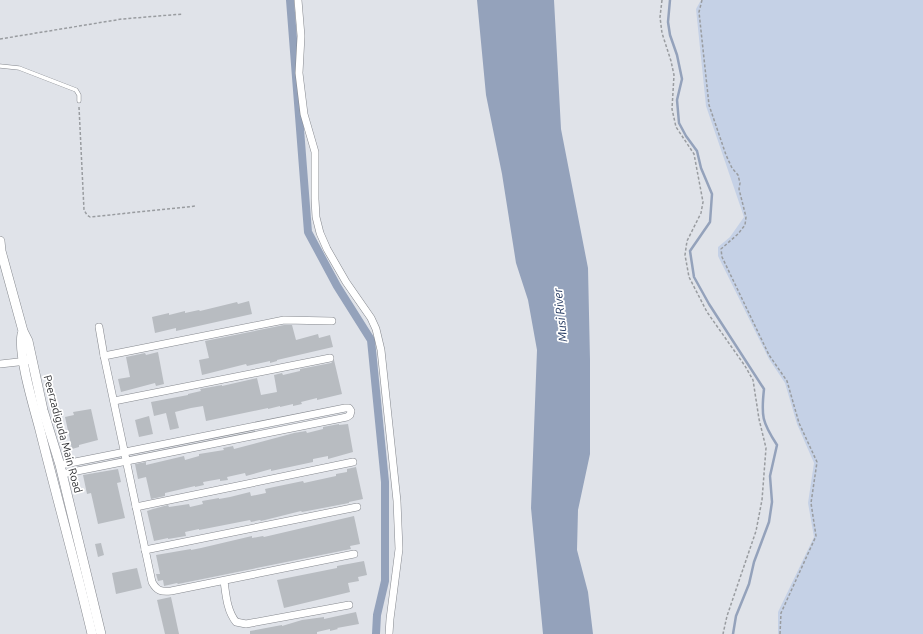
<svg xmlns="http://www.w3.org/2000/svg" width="923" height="634" font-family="Ubuntu,sans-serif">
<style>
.green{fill:#c5d1e6}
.water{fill:#94a2bb}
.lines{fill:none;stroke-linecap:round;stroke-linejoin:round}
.stream{stroke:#94a2bb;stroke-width:2.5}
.canal{stroke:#94a2bb;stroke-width:8}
.building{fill:#b8bcc1}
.service-casing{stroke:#85888e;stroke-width:4.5}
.minor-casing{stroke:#85888e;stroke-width:8}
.tertiary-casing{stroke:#85888e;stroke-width:10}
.path{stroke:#999ca0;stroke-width:1.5;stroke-dasharray:3 2;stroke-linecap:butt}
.service{stroke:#fff;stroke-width:3.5}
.minor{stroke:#fff;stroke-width:7}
.tertiary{stroke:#fff;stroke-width:9}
.labels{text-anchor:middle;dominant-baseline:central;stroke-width:3.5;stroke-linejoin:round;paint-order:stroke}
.street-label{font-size:11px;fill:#2e2f32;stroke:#fff}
.water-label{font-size:12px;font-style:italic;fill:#2e4268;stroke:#fff}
</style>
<rect width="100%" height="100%" fill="#e0e3e9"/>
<path class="green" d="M701 0H923V634H778V612L814 537 808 503 814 463 797 424 785 383 769 359 718 256V247L730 237 744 217 706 106 696 9Z"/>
<path class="water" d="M477 0H554L561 129 588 268 590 360V454L578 510 577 550 588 592 593 634H543L531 508 537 350 528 300 516 263 502 174 486 95Z"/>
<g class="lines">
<path class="stream" d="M670 0 668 22 670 35 677 55 682 79 677 100 679 123 686 136 697 151 701 168 712 194 710 222 690 251 694 277 709 304 764 389C761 416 762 422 777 445L770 476 772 502 769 522 754 562 749 584 736 616 733 634"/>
<path class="canal" d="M290 0 308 232 337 286 371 340 385 482V581L377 615 376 634"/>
</g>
<g class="building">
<path d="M249 301 252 314 176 331V328L155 333 152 317 169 313V315L185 311V313L199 310 200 311 237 302 238 304Z"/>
<path d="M284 325H292L296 340 318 334 319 338 330 335 333 347 277 360V361L270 363V361L247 366 246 364 202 375 199 360 209 358 205 341Z"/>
<path d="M158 352 164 384 156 386 155 383 121 392 118 379 130 377 126 357 145 353 146 355Z"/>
<path d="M334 360 342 394 317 400V398L301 402 302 404 293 406V404L280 407V406L268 409V408L206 421 203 406 191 408 175 412 179 428 170 430 166 413 154 416 151 402 188 395V394L201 391 200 389 222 385V386L257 378 261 395 277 392 274 375 282 373 283 375 300 371V369L331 363Z"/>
<path d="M91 409 98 440 79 445V447L72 449 65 417 74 415 73 412Z"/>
<path d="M149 416 153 434 139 437 135 420Z"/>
<path d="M339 424V425L348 424 353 452 328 459V456L313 459V462L271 471V469L246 476 245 473 227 477 228 480 220 481V479L203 482 204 485 195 487V486L178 490 165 493V496L151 499 146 477 138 479 135 464 146 462V465L184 456 185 460 199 456V454L224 450 223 448 233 446 234 449 294 433 306 431 307 433 323 429V427Z"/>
<path d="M356 467 363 499 349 502V503L302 512 301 511 261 521 260 520 251 522 250 520 199 530V529L185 532 186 536 168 539V538L154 541 147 511 153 509 168 505 169 507 189 504 190 507 203 504 202 501 219 498V499L230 497 250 492 251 496 266 493 265 489 274 487 303 481 304 483 313 481 336 476V474L347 472V469Z"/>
<path d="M118 469 121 482 117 483 125 518 98 524 91 493 87 494 83 475Z"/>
<path d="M354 516 360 544 350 546 351 549 178 584 177 583 164 586 163 580 158 581 156 574H160L156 555 191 549V550L201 548 252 536V538L263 536 264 537Z"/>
<path d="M101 543 104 555 98 557 95 544Z"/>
<path d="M364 561 367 575 358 577 359 581 348 583 350 592 284 608 277 580 337 568V566Z"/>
<path d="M137 568 142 588 116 594 112 573Z"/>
<path d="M171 597 179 634H165L157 600Z"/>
<path d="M356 612 359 624 337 628 338 629 330 631V629L317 632V634H250V631L282 625V626L302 620 324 617V619Z"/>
</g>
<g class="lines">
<defs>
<path id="service" d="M0 66 19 68 76 90 79 95V101"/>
<g id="minor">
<path d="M298 0 301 36 299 73 304 114 315 152V199L316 217 320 233 327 249 346 282 371 318 376 329 381 350 397 501 399 549 390 619 389 634"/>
<path d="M332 321 284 320 104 356 152 582C157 591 161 592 171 591L354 554"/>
<path d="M99 327 104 356"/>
<path d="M0 364 27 361"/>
<path d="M114 401 330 358"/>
<path d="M60 465 345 408H349L351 411 350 415 347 417 62 474"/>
<path d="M136 507 353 462"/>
<path d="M145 550 357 507"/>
<path d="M224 581C226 595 227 611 236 622L246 624 349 605"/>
</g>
<g id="tertiary">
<path d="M0 241 1 251 23 331 28 341 43 410 60 465 101 634"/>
<path d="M22 334C18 356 34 407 40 430 57 498 76 566 92 634"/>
</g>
</defs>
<use href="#service" class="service-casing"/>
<use href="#minor" class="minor-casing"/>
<use href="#tertiary" class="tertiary-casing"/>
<g class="path">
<path d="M662 0 660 17 662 33 671 61 674 75 672 109 676 127 694 154 703 202 701 213 687 241 685 255 689 277 707 312 745 366 753 380 759 419 766 448 762 500 756 531 727 616 723 634"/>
<path d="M702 0 699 12 709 105 726 155 732 168 738 175 740 183 739 189 746 217 745 225 738 234 721 249 722 257 769 355 787 381 799 423 817 462 811 503 816 536 781 613 780 634"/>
<path d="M0 39 122 19 183 14"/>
<path d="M79 107 84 210 87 215 90 217 196 206"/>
</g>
<use href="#service" class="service"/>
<use href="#minor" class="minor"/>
<use href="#tertiary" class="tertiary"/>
</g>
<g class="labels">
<g class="street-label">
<text transform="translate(63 434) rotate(75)">Peerzadiguda Main Road</text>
</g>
<g class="water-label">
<text transform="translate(560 315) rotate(-96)">Musi River</text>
</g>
</g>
</svg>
